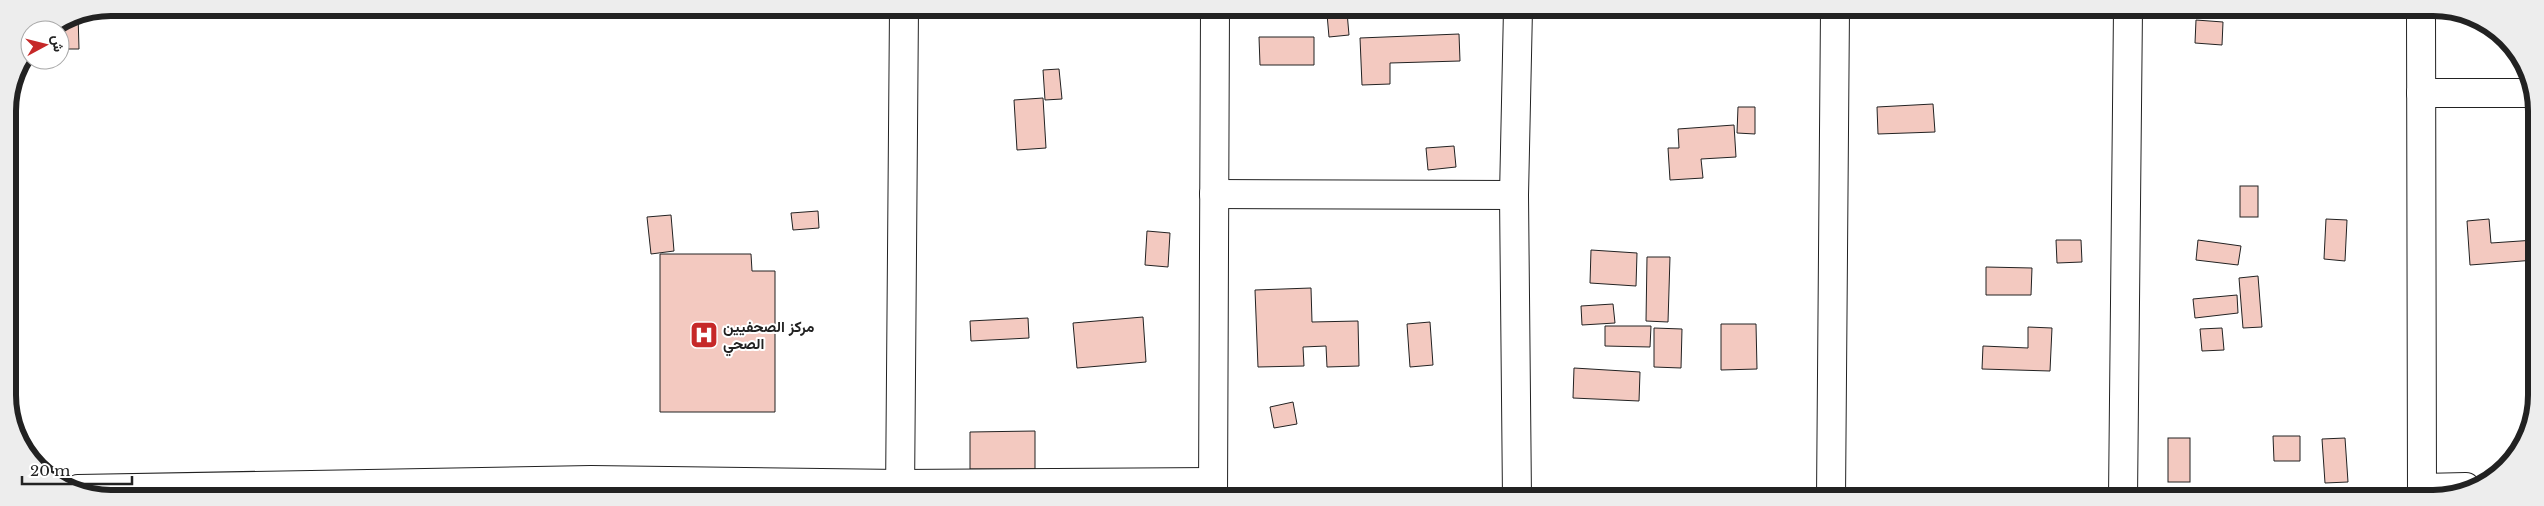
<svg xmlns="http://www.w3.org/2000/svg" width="2544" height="506" font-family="'Libre Baskerville',Vazirmatn,serif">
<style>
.building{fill:#f3c9c0;stroke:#222}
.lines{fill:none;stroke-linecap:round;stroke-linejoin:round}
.minor-casing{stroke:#222;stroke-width:30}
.tertiary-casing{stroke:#222;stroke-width:30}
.minor{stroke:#fff;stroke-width:28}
.tertiary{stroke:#fff;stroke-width:28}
.labels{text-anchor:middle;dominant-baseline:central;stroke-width:4;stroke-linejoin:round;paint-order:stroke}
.poi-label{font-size:15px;font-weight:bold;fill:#222;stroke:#fff;text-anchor:start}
.rim{fill:none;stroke:#222;stroke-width:6}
</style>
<rect width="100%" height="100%" fill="#fff"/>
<g class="building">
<path d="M1347 12 1349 35 1329 37 1327 14Z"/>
<path d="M78 14 79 49H60V30H50L72 15Z"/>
<path d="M2196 20 2223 22 2222 45 2195 43Z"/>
<path d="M1459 34 1460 61 1390 63V84L1362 85 1360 38Z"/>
<path d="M1259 37H1314V65H1260Z"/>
<path d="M1059 69 1062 99 1045 100 1043 70Z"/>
<path d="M1043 98 1046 148 1017 150 1014 100Z"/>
<path d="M1933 104 1935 132 1878 134 1877 107Z"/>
<path d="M1738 107H1755V134L1737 133Z"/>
<path d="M1734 125 1736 157 1701 159 1703 178 1670 180 1668 148H1679L1678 129Z"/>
<path d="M1454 146 1456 167 1428 170 1426 148Z"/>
<rect x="2240" y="186" width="18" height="31"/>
<path d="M818 211 819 228 793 230 791 213Z"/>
<path d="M671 215 674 251 651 254 647 217Z"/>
<path d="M2326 219 2347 220 2345 261 2324 259Z"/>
<path d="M2489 219 2491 243 2535 240V260L2470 265 2467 221Z"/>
<path d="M1147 231 1170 233 1168 267 1145 265Z"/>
<path d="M2056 240H2081L2082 262 2057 263Z"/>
<path d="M2198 240 2241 246 2238 265 2196 260Z"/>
<path d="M1591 250 1637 253 1636 286 1590 283Z"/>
<path d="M660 254H751L752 271H775V412H660Z"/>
<path d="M1647 257H1670L1668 322 1646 321Z"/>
<path d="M1986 267 2032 268 2031 295H1986Z"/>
<path d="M2258 276 2262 327 2243 328 2239 278Z"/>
<path d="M1311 288 1312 322 1358 321 1359 366 1327 367 1326 346 1303 347 1304 366 1258 367 1255 290Z"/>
<path d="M2237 295 2238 313 2195 318 2193 299Z"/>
<path d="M1613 304 1615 323 1582 325 1581 306Z"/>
<path d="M1143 317 1146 362 1077 368 1073 323Z"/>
<path d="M1028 318 1029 338 971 341 970 321Z"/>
<path d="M1430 322 1433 365 1410 367 1407 324Z"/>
<path d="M1721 324H1756L1757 369 1721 370Z"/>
<path d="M1605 326H1651L1650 347 1605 346Z"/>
<path d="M2028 327 2052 328 2050 371 1982 369 1983 346 2028 348Z"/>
<path d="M1654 328 1682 329 1681 368 1654 367Z"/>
<path d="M2222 328 2224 350 2202 351 2200 329Z"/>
<path d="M1574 368 1640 372 1639 401 1573 398Z"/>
<path d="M1293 402 1297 424 1274 428 1270 407Z"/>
<path d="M1035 431V469H970V432Z"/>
<path d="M2273 436H2300V461H2274Z"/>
<rect x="2168" y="438" width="22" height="44"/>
<path d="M2345 438 2348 482 2325 483 2322 439Z"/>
<path d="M1281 492 1326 493V497H1281Z"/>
</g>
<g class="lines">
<defs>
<g id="minor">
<path d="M2421 9 2422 498"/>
<path d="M2421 93H2534"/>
<path d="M1214 194 1514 195"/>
<path d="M2422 488 2466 487"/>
<path d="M78 489 591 480 900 484 1213 482"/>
<path d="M1213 497 1215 8"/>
<path d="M1517 498 1514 195 1518 9"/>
<path d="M1831 498 1835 9"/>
<path d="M2123 498 2128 9"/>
</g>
<path id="tertiary" d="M900 497 904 8"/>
</defs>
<use href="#minor" class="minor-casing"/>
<use href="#tertiary" class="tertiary-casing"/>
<use href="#minor" class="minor"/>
<use href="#tertiary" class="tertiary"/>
</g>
<defs>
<symbol id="hospital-square" viewBox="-11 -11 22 22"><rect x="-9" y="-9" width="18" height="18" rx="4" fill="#c62828" stroke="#fff"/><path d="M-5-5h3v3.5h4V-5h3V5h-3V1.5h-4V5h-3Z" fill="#fff"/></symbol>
</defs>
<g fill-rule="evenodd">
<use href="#hospital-square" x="688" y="319" width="32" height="32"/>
</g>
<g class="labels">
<g class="poi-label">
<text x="723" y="326">مركز الصحفيين<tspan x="723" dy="17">الصحي</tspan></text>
</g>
</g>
<path d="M0 0H2544V506H0ZM111 16H2433A95 95 0 0 1 2528 111V395A95 95 0 0 1 2433 490H111A95 95 0 0 1 16 395V111A95 95 0 0 1 111 16Z" fill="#ededed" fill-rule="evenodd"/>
<path class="rim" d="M111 16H2433A95 95 0 0 1 2528 111V395A95 95 0 0 1 2433 490H111A95 95 0 0 1 16 395V111A95 95 0 0 1 111 16Z"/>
<g transform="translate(45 45) rotate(83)"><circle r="24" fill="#ffffff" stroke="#a7a7a7"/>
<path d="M0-4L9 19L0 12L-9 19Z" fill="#c62828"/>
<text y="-8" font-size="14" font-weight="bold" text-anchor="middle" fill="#222222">ش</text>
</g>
<path d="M22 476v8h110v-8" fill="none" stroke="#222222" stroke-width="2.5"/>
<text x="30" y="476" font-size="15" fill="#222222" stroke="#ffffff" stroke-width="4" paint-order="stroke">20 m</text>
</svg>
